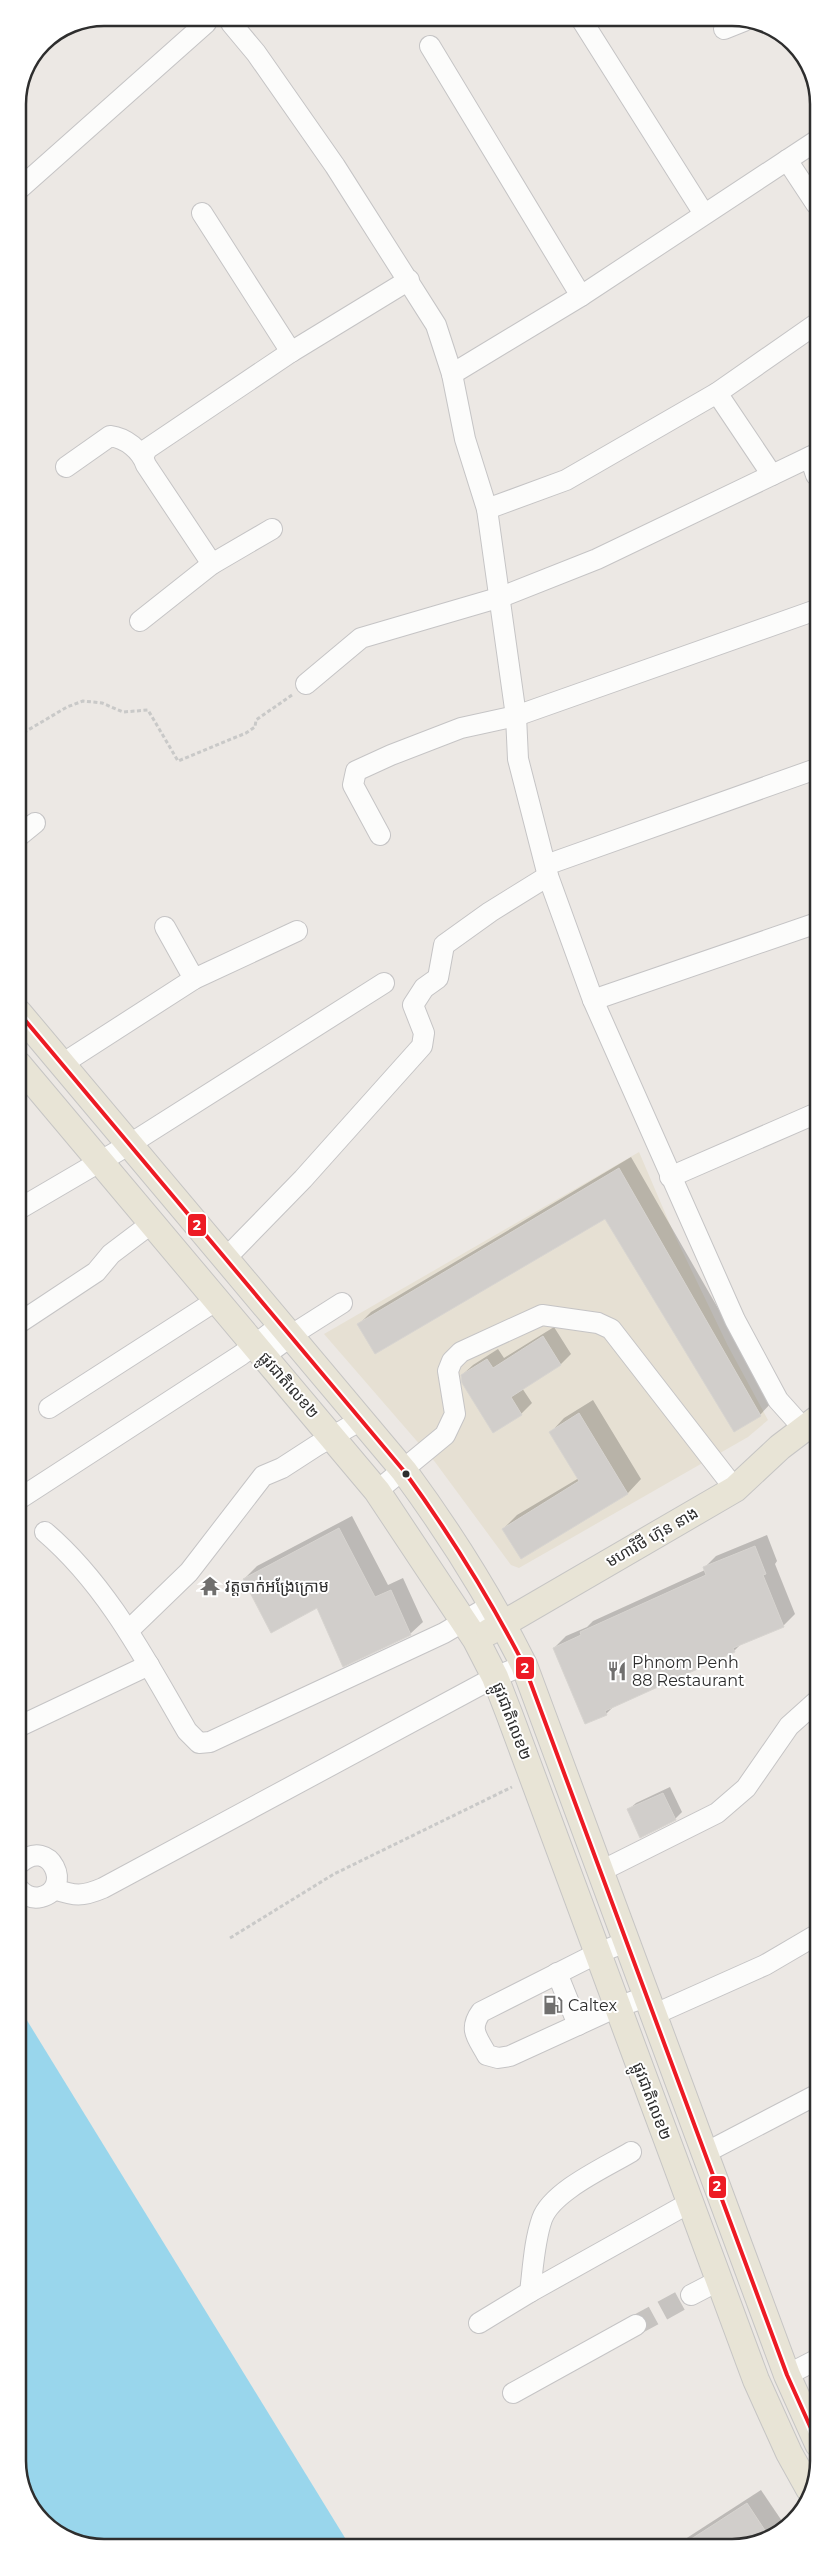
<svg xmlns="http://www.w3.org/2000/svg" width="836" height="2565" font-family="Montserrat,'Noto Sans Khmer',sans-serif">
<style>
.education{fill:#e6e0d3}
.water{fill:#99d6ec}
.shadow{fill:#0003}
.building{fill:#d1cecb;stroke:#d7d4d0}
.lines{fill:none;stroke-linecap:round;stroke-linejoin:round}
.minor-tunnel{stroke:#c6c3c0;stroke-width:20;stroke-dasharray:20 10;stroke-linecap:butt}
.minor-casing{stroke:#c5c4c5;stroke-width:22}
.major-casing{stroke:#c6c5c4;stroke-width:28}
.path{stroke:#c9c9c8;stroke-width:3;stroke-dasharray:4 2.5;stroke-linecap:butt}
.minor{stroke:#fcfcfb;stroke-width:20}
.major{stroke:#e8e4d6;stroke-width:26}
.bus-1-casing{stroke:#fff;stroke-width:8}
.bus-1{stroke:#ed1b24;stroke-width:4}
.bus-dot{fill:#2e2e2e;stroke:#fff;stroke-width:2}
.labels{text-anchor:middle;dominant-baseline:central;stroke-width:4;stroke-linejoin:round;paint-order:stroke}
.street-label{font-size:16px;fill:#2e2e2e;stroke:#fff}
.poi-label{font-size:16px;fill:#2e2e2e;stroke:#fff;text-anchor:start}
.rim{fill:none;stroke:#2e2e2e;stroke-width:2.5}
.line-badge{stroke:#fff;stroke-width:2}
.badge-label{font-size:14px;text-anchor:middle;font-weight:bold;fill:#fff}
</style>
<rect width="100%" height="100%" fill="#ece8e4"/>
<path class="education" d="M639 1152 675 1236 728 1346 768 1420 748 1437 519 1568 511 1565 435 1462 324 1334Z"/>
<path class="water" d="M20 2009 350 2546 99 2547 47 2526 20 2483Z"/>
<g class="shadow">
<path d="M631 1157 772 1402 760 1415 605 1218 359 1324 371 1312Z"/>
<path d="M554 1327 571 1354 561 1364 522 1388 532 1403 521 1414 462 1375 473 1365 498 1349 504 1358Z"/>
<path d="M593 1400 641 1479 628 1493 521 1557 503 1529 517 1515 579 1478 551 1432 564 1418Z"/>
<path d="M352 1516 388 1585 403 1578 423 1622 410 1634 318 1607 244 1579 257 1566Z"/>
<path d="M767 1535 777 1561 775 1564 795 1614 783 1626 742 1643 734 1651 615 1705 606 1714 554 1648 566 1636 587 1627 593 1621 705 1570 704 1568 716 1556Z"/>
<path d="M670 1787 682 1812 675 1819 628 1810 636 1803Z"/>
<path d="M761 2490 784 2524 754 2545H676Z"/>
</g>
<g class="building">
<path d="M619 1168 761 1416 734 1432 605 1219 375 1354 357 1324Z"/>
<path d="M543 1336 561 1365 511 1397 522 1415 493 1433 462 1383 461 1375 487 1359 493 1368Z"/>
<path d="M579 1413 628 1494 521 1559 502 1529 579 1481 549 1432Z"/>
<path d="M339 1528 375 1597 391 1590 411 1635 343 1667 317 1608 271 1633 243 1579Z"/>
<path d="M755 1546 766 1574 763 1575 784 1627 733 1648 735 1652 605 1711 607 1715 585 1724 553 1648 581 1635 580 1632 706 1575 703 1567Z"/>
<path d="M663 1793 676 1820 640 1838 627 1809Z"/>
<path d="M747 2503 768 2535 754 2545H682Z"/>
</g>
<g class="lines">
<path class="minor-tunnel" d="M636 2325 691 2295"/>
<defs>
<g id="minor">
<path d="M581 19 704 214"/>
<path d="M231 23 256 53 335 166 436 325 452 374 465 439 487 509 516 716 518 759 548 876 593 1000 735 1320 778 1400 804 1429"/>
<path d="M724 29 744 21"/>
<path d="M430 46 581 296"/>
<path d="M787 160 816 204"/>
<path d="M18 190 206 23"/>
<path d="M202 213 291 352"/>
<path d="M452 374 581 296 816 141"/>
<path d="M717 393 772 475"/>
<path d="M143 457 147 449 291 352 409 280"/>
<path d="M810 457 816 475"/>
<path d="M66 467 110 436C126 438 141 450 146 465L212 564"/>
<path d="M487 509 566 480 717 393 816 324"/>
<path d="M140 621 212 564 272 529"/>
<path d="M306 684 361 638 501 597 597 559 816 454"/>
<path d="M380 835 353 785 356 771 391 755 461 728 516 716 816 610"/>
<path d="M19 836 35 823"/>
<path d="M546 865 816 769"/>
<path d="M165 927 194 979"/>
<path d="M593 1000 817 923"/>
<path d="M62 1064 194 979 297 931"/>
<path d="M670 1177 817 1113"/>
<path d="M19 1209 130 1144 384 983"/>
<path d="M226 1258 303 1179 422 1046 424 1033 413 1005 424 988 438 978 444 945 490 912 548 876"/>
<path d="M19 1323 96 1272 111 1254 152 1223"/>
<path d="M264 1356 301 1329 342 1303"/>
<path d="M49 1408 217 1300"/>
<path d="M377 1491 445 1435 455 1414 448 1371 452 1361 461 1352 542 1315 598 1323 611 1329 735 1489"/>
<path d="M19 1499 241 1355 282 1324"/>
<path d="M45 1532C108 1586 146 1661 187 1731L199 1743 210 1742 444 1633 493 1604"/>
<path d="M129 1630 189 1572 263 1476 282 1468 316 1446 361 1420"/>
<path d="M20 1726 149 1665"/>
<path d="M20 1863C50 1836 74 1889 41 1897 33 1899 26 1896 20 1890"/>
<path d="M601 1871 717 1813 746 1788 789 1726 818 1700"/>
<path d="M54 1889C75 1896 82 1897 103 1888L495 1677 524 1665"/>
<path d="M626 1942 598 1953 481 2012C468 2030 478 2038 487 2055L498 2058 510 2056 617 2007 646 1997"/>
<path d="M557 1973 578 2025"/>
<path d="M653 2015 765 1965 818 1934"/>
<path d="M705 2153 818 2094"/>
<path d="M530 2292 691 2202"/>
<path d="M691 2295 718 2281"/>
<path d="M479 2323 530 2292C533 2269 534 2242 542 2219 552 2191 606 2167 631 2152"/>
<path d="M787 2375 818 2359"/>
<path d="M513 2393 636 2325"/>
</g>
<g id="major">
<path d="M19 1013 404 1471C449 1532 490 1597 524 1665L787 2375 818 2444"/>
<path d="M19 1065 377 1491 476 1640 495 1677 510 1716 756 2380 789 2453 809 2489"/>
<path d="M489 1632 735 1489 780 1447 817 1419"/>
</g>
</defs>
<use href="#minor" class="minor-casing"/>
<use href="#major" class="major-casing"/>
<g class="path">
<path d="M18 736 67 707 83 701 102 703 123 712 148 710 178 761 246 733 255 727 256 720 292 695"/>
<path d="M230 1938 334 1874 512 1787"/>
</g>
<use href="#minor" class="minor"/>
<use href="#major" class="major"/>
<defs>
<path id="bus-1" d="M19 1013 404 1471C449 1533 489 1597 524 1665L787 2375 818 2444"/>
</defs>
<use href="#bus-1" class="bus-1-casing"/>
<use href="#bus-1" class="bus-1"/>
</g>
<defs>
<symbol id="temple-bare" viewBox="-9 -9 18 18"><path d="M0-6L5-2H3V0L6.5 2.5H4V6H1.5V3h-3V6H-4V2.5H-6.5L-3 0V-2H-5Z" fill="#706f6e" stroke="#fff" stroke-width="2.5" paint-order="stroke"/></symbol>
<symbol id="restaurant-bare" viewBox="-9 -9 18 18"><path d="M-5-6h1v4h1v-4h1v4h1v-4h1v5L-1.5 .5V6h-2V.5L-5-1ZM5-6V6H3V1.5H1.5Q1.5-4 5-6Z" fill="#706f6e" stroke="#fff" stroke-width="2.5" paint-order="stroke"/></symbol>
<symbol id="fuel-bare" viewBox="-9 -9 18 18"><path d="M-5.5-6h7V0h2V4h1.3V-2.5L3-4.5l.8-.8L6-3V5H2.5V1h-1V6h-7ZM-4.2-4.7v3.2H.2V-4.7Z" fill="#706f6e" stroke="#fff" stroke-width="2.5" paint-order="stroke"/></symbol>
</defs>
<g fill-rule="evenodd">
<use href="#temple-bare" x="196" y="1572" width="28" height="28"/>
<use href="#restaurant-bare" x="603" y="1657" width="28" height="28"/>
<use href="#fuel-bare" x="539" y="1991" width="28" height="28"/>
</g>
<circle class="bus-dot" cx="406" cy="1474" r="4.5"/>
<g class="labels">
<g class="street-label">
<text transform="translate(289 1385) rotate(49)">ផ្លូវជាតិលេខ២</text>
<text transform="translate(652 1537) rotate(-30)">មហាវិថី ហ៊ុន នាង</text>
<text transform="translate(512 1721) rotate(69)">ផ្លូវជាតិលេខ២</text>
<text transform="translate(652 2101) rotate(69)">ផ្លូវជាតិលេខ២</text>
</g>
<g class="poi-label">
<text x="225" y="1586">វត្តចាក់អង្រែក្រោម</text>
<text x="632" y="1662">Phnom Penh<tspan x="632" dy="18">88 Restaurant</tspan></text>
<text x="568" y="2005">Caltex</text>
</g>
</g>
<path d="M0 0H836V2565H0ZM104 26H732A78 78 0 0 1 810 104V2461A78 78 0 0 1 732 2539H104A78 78 0 0 1 26 2461V104A78 78 0 0 1 104 26Z" fill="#fff" fill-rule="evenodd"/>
<path class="rim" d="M104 26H732A78 78 0 0 1 810 104V2461A78 78 0 0 1 732 2539H104A78 78 0 0 1 26 2461V104A78 78 0 0 1 104 26Z"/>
<g class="line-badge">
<rect x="187" y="1213" width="20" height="24" rx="5" fill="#ed1b24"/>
<rect x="515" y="1656" width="20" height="24" rx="5" fill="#ed1b24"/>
<rect x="708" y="2175" width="19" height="24" rx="5" fill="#ed1b24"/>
</g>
<g class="badge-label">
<text x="197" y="1230">2</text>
<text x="525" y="1673">2</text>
<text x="717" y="2191">2</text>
</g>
</svg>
